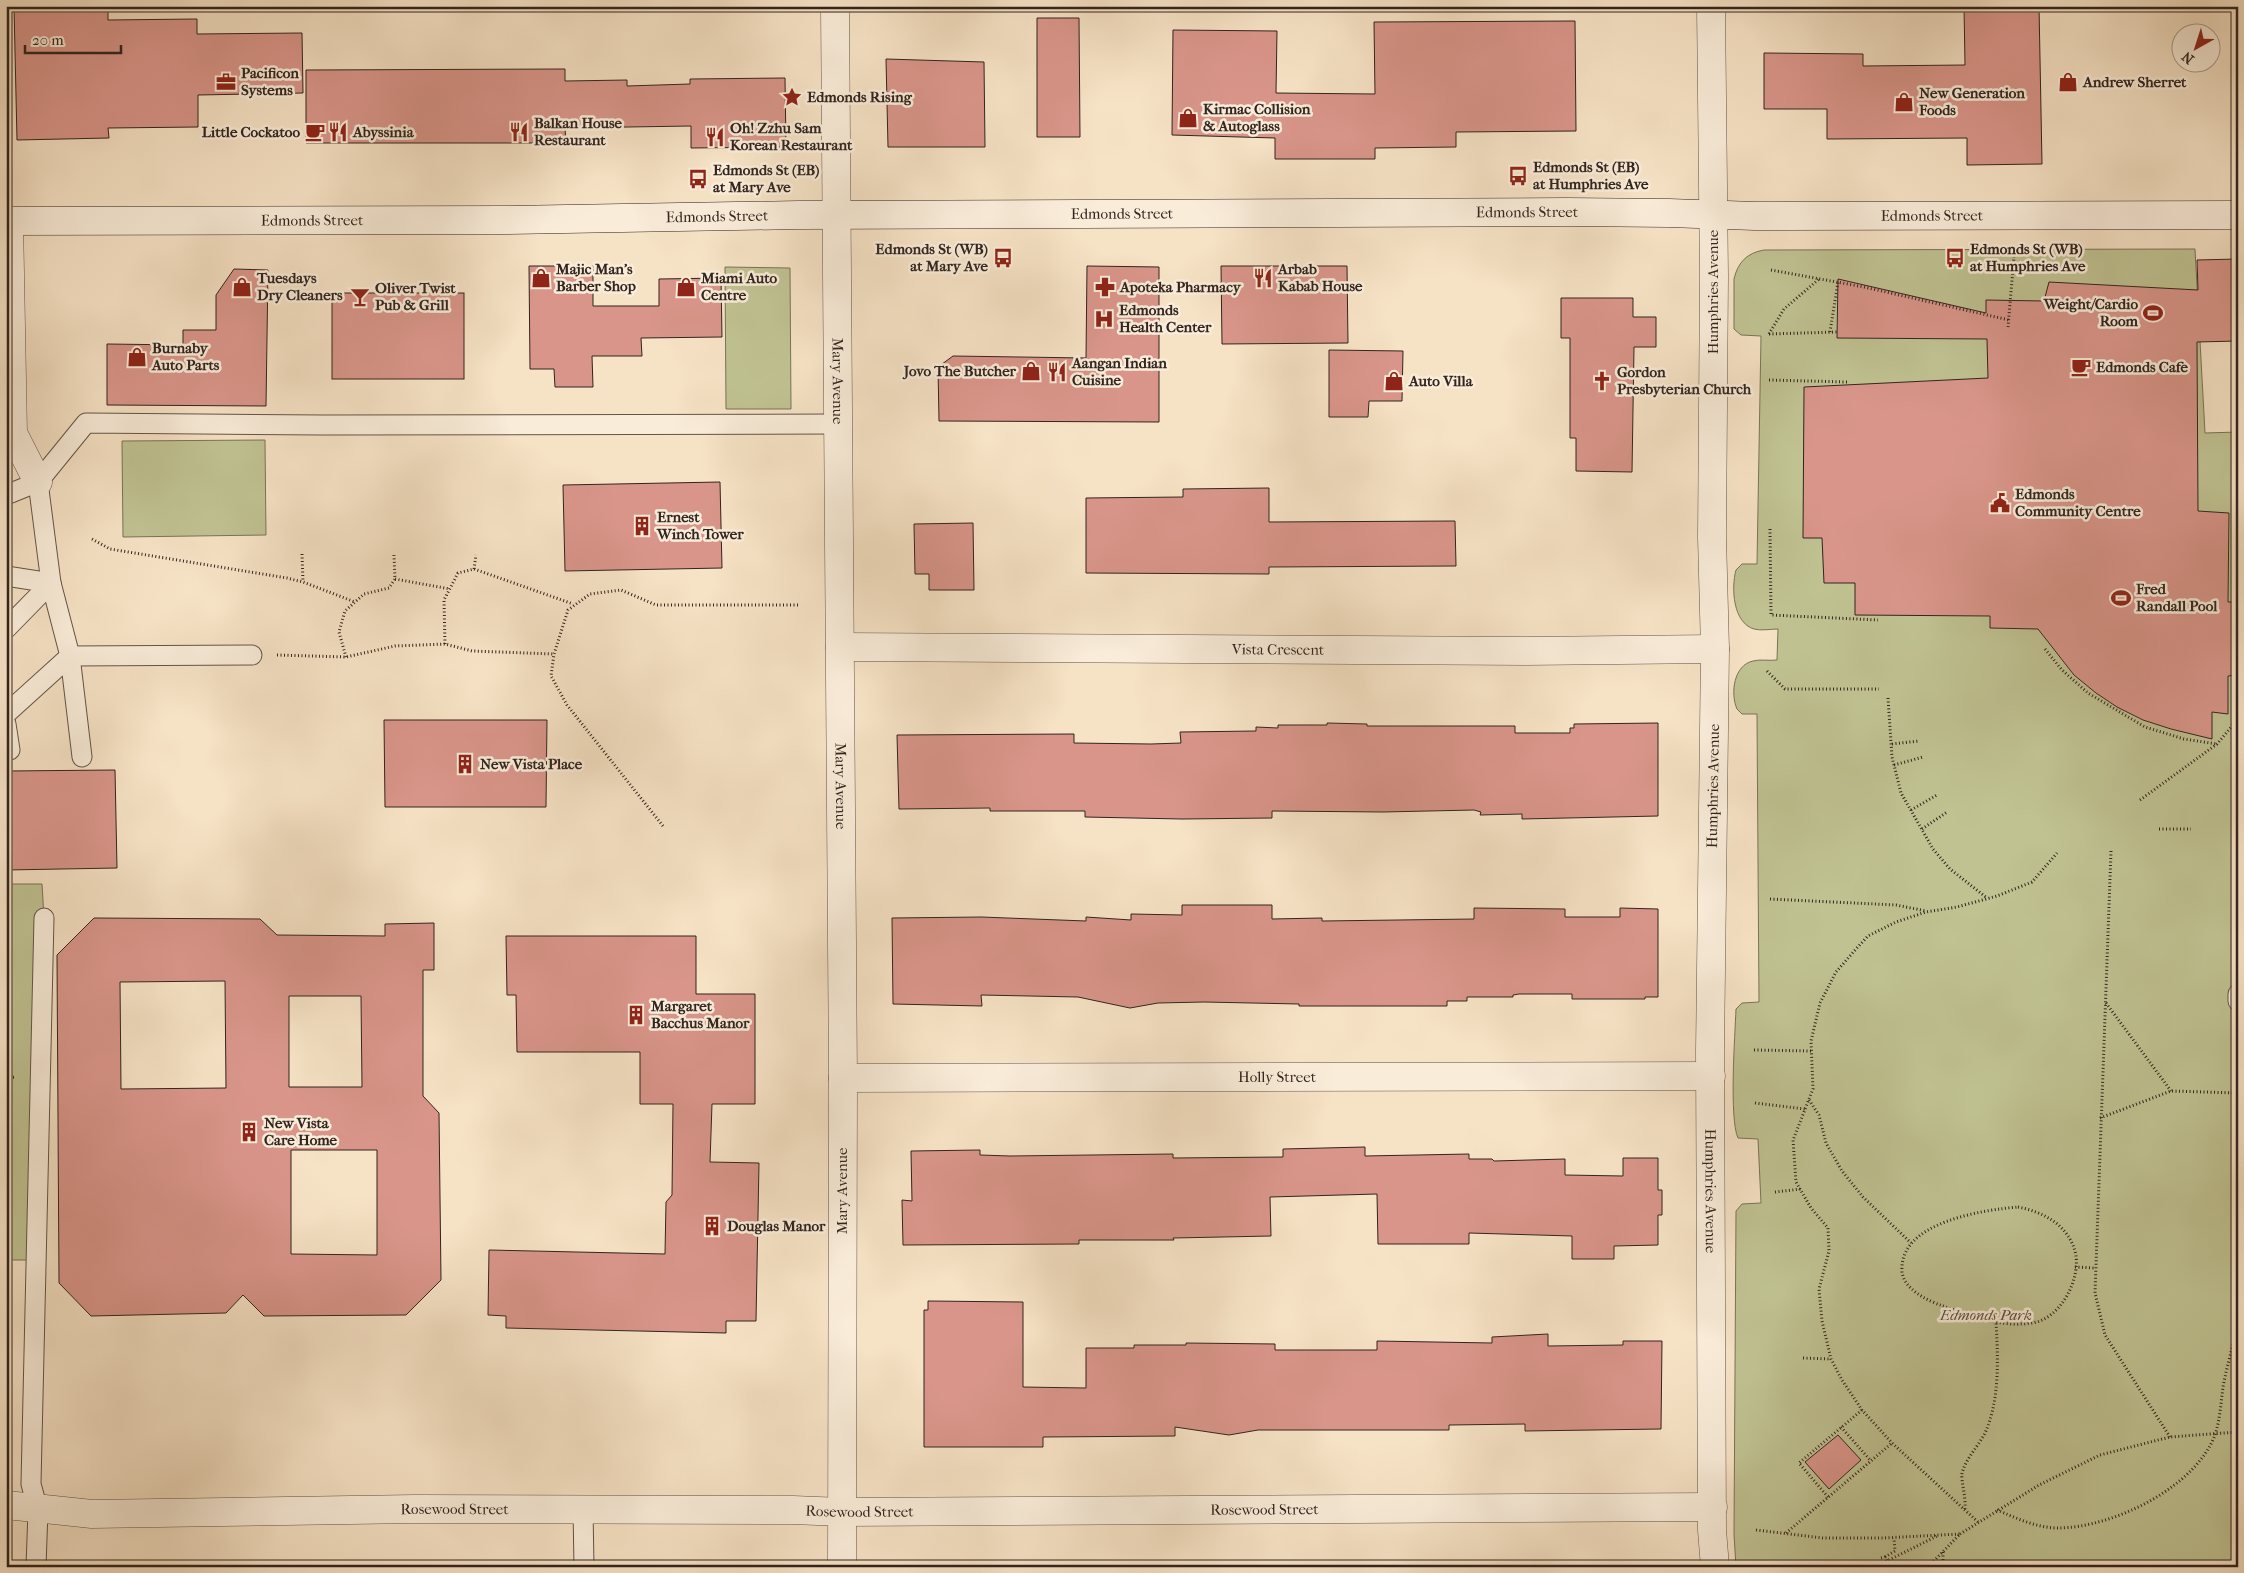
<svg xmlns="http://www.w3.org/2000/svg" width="2244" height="1573" font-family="'IM FELL French Canon',serif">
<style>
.green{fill:#c0c292;stroke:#797358}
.building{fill:#d9958a;stroke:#32241f;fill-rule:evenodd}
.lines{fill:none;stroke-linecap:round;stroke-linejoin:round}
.lane-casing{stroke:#635448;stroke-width:21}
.street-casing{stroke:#635448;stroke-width:29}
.secondary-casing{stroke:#32241f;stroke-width:29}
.path{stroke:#32241f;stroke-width:3;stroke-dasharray:1 2.5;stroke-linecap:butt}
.lane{stroke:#f9ecd9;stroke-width:19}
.street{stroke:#f9ecd9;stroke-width:28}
.secondary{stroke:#f9ecd9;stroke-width:28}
.labels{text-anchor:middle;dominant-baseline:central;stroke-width:5;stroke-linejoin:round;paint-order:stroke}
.poi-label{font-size:15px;font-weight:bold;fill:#32241f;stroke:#f9ecd9;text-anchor:start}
.street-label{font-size:15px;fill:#32241f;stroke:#f9ecd9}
.park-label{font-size:15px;font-style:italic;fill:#564c3c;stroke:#f9ecd9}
</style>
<rect width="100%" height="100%" fill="#f6e2c5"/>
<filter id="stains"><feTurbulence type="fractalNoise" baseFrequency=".004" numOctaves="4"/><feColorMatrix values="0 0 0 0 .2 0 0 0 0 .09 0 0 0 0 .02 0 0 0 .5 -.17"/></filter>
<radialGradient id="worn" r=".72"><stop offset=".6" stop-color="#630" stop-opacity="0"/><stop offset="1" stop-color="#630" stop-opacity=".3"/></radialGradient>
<g class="green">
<path d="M2195 249 2205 433 2238 432V1567H1736L1734 1534 1736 1211 1742 1204 1761 1203 1758 1139 1738 1138C1729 1118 1735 1035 1736 1009L1742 1003 1759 1002 1757 714H1742L1737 709C1730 693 1734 665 1753 661 1760 659 1769 661 1777 660L1778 629C1771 629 1761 631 1754 629 1733 623 1731 588 1736 570L1742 564H1757L1761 336 1741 335 1734 329V279C1738 262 1747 253 1764 250Z"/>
<path d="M725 267 790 268 791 409H726Z"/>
<path d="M265 440 266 535 123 537 122 441Z"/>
<path d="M6 884H42L44 918 36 1260H6Z"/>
</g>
<g class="building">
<path d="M1964 6H2039L2042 164 1967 165V138L1827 139V109H1764V53L1863 54V66L1965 65Z"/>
<path d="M14 7 108 8V20L197 19V34L302 33 303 93 198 95V127L108 128 109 138 17 140Z"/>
<path d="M1037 18H1079L1080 137H1037Z"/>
<path d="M1575 21 1576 131 1456 132V147L1375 148V159H1275V138L1172 135 1173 30 1277 31 1276 93 1375 94 1374 22Z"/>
<path d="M886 59 984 62 985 147H888Z"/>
<path d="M565 69V81L627 80V86L690 84V79L785 78 786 147 691 148V126L565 128 566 143H306V70Z"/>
<path d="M2238 259V341L2197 342 2198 511 2229 513 2228 602H2238V675L2228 676V714L2212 712V739L2171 729 2143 720 2117 707 2096 693 2074 675 2038 629 1990 628V616L1855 615V583H1824L1822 538H1803L1804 387 1988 378 1987 339 1837 338 1838 279 1986 313V300L2044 301 2049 282 2198 290 2197 260Z"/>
<path d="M529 266H593V306H659V279L721 278 722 337 641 338 642 356H592L593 387H555L554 369H530Z"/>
<path d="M1087 266 1159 267V422L939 421 938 367 953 356 1086 358Z"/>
<path d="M1221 266H1347L1348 343 1222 344Z"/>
<path d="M234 269 268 270 266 406 107 405V344L183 345V330H216V295Z"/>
<rect x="332" y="293" width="132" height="86"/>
<path d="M1561 298H1633V317H1656V347H1634L1632 472 1576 471V438H1570V338H1561Z"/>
<path d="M1329 350 1403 351 1402 401H1369L1368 417H1329Z"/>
<path d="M720 482 722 568 565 571 563 485Z"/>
<path d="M1269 488V522L1455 521 1456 566 1269 567V574L1086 573V498L1183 497V489Z"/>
<path d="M973 523 974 590H929V574H915L914 524Z"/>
<path d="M384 720H547L546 807H385Z"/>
<path d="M1327 723 1367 724V726H1515V733H1570V728H1574V724L1658 723V816L1522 819V814L1480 815 1481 812 1474 810 1383 812 1272 811V818L1182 819 1085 817V811H990V808L899 809 897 735 1074 734V743L1151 744 1181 743 1180 732 1256 731V727L1278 728V725H1327Z"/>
<path d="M115 770 117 868 6 870V771Z"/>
<path d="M1182 905H1272V919L1322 918V921L1474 919V908L1565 909V917H1620V908L1658 909V997H1645V999H1572V994H1519L1513 995V997H1467V1001H1447V1006H1299V1004L1204 1002 1158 1003 1130 1008 1078 997 981 995 982 1006 893 1004 892 918 981 917 1086 921V917L1131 920V914L1182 915Z"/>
<path d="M94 918 260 919 277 935 385 936V924L434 923V970H423V1096L439 1113 441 1280 406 1315 264 1316 243 1295 226 1313 91 1316 59 1283 57 955ZM225 981 226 1088 121 1089 120 982ZM289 996H361L362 1087H289ZM291 1150H377V1255L291 1254Z"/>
<path d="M506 936H696V994H755V1104H712L710 1162 759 1163 756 1321H726V1333L506 1328V1316L488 1315 489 1250 665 1254 666 1202 672 1195 673 1104H640V1052H517L516 995H507Z"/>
<path d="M1365 1147V1156L1469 1154V1159H1492L1494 1161 1565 1159V1175L1623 1176V1158H1658V1190H1662V1215H1658V1245L1614 1246V1259H1572V1236L1469 1233V1244H1378L1377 1194 1270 1197 1271 1236 1173 1238 1174 1240H1079V1244L903 1245 902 1200 912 1201 911 1151 980 1150V1155L1010 1156 1173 1154V1158L1283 1157V1149Z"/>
<path d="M928 1301 1023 1302V1387L1086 1388V1348H1134V1345H1186V1343L1275 1344V1350H1377V1341L1492 1343V1337L1548 1334V1346L1623 1345V1341H1662L1661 1429 1525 1431V1424L1449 1425V1430H1258L1229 1435 1175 1427V1436L1043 1437V1447H924V1310H928Z"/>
<path d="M1838 1435 1861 1460 1829 1489 1805 1462Z"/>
</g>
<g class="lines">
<defs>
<g id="lane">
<path d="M38 482 51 583 70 656 252 655"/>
<path d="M6 495 38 482 86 423 322 425 838 424"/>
<path d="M6 576 51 583"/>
<path d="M6 629 51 583"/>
<path d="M70 656 82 757"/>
<path d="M6 714 70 656"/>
<path d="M6 724 10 750"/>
<path d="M2238 994V1001"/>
<path d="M583 1509 584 1567"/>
<path d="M36 1567 38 1510 31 1484 44 918"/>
</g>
<g id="street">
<path id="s1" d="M835 6 843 1078 842 1567"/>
<path id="s2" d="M1711 6 1714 277 1712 537 1715 649 1710 1052 1712 1530 1715 1567"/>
<path d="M9 221 13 433 38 482"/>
<path id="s3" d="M840 647 1526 651 1715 649"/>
<path id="s4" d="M843 1078 1711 1076"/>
<path id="s5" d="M6 1505 92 1514 415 1509 793 1510 842 1512 1713 1507"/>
</g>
<g id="secondary">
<path id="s6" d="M6 221 509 220 799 215 1567 212 1669 213 1755 216 2238 215"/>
</g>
</defs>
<use href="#lane" class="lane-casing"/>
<use href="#street" class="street-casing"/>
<use href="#secondary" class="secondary-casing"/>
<g class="path">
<path d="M1771 270 1864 287 2009 320"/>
<path d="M2008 327 2014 257"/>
<path d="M1830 332 1838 282"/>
<path d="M1769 334 1784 309 1819 279"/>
<path d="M1769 334 1837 332"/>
<path d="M1769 380 1847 382"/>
<path d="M1770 529 1771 615 1878 620"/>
<path d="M92 539 110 549 287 578 303 582 355 602"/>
<path d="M302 554 303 582"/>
<path d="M474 569 476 555"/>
<path d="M395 579 450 589"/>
<path d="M445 644 444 600 458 573 474 569 573 604"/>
<path d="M2045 649 2062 670 2088 693 2145 727 2184 739 2217 744"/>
<path d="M277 655 346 657 395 646 445 644 472 651 554 654"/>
<path d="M346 657 339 632 345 611 364 594 389 588 395 579 394 555"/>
<path d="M1767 671 1785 689H1879"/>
<path d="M1888 698 1892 757 1901 793 1933 849 1950 869 1987 898"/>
<path d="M1892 744 1919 741"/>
<path d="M1894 765 1923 757"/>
<path d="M2140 800 2217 744 2238 719"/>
<path d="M1911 810 1937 795"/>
<path d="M663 826 567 705 551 676 554 654 568 610 590 594 621 590 656 605H798"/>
<path d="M1922 829 1947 812"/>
<path d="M2159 829H2191"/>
<path d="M2111 851 2095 1293 2105 1335 2170 1437"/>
<path d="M1770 899 1896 905 1926 911"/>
<path d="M2106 1003 2171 1091"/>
<path d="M1754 1050 1811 1051"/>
<path d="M6 1078 16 1077"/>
<path d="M1809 1100 1819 1115 1826 1143 1842 1171 1863 1197 1911 1243"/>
<path d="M1755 1103 1805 1109"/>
<path d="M2100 1118 2171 1091 2238 1093"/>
<path d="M1775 1192 1801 1189"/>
<path d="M2018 1207C2043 1212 2067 1224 2075 1251 2082 1278 2061 1319 2032 1323 2002 1328 1971 1316 1943 1306 1928 1301 1903 1289 1902 1271 1899 1222 1983 1210 2018 1207Z"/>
<path d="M2075 1267 2095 1268"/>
<path d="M1803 1358 1831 1359"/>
<path d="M1841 1427 1871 1461"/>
<path d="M1828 1497 1799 1463 1862 1410"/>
<path d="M1965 1509C1966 1497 1961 1481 1962 1474 1965 1459 1978 1447 1985 1433 2000 1400 1998 1358 1996 1322"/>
<path d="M1997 1510C2016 1518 2037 1528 2058 1528 2112 1528 2198 1487 2216 1432 2220 1418 2221 1402 2223 1387 2227 1366 2233 1345 2238 1324"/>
<path d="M1978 1522 1892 1443 1862 1410 1842 1380 1831 1359 1822 1321 1819 1289 1829 1251 1828 1228 1811 1208 1796 1182 1793 1140 1813 1089 1811 1041 1820 1003 1836 972 1856 949 1868 936 1896 922 1926 912 1957 907 1997 896 2032 882 2057 853"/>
<path d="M1756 1530 1823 1538H1883L1960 1534 1928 1567"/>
<path d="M1786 1533 1892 1443"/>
<path d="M1960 1534 2039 1485 2100 1455 2170 1437 2238 1432"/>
<path d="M1885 1557 1895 1551 1894 1538"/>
<path d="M1881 1558 1885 1557 1887 1561 1937 1536"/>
<path d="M1943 1567V1551"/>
</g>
<use href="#lane" class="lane"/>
<use href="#street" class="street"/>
<use href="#secondary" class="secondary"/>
</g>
<defs>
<symbol id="office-bare" viewBox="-9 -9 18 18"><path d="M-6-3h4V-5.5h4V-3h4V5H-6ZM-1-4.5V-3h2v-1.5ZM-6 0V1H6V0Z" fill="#8f2418" stroke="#f9ecd9" stroke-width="2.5" paint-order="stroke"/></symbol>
<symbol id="shop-bare" viewBox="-9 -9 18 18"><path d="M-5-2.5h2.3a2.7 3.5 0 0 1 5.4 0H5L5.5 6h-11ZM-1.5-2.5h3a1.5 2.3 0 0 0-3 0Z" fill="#8f2418" stroke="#f9ecd9" stroke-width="2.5" paint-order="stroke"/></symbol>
<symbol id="sight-bare" viewBox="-9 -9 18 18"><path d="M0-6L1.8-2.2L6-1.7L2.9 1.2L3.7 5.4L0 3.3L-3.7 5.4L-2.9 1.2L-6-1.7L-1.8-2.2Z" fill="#8f2418" stroke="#f9ecd9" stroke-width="2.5" paint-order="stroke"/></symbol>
<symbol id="cafe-bare" viewBox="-9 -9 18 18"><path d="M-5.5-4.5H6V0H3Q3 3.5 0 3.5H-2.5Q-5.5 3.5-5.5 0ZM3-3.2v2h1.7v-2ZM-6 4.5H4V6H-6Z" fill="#8f2418" stroke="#f9ecd9" stroke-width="2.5" paint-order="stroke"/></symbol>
<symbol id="restaurant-bare" viewBox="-9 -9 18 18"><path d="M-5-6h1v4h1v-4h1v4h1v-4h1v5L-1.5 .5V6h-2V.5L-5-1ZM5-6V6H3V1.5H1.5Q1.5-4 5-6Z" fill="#8f2418" stroke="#f9ecd9" stroke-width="2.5" paint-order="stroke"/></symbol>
<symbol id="bus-bare" viewBox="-9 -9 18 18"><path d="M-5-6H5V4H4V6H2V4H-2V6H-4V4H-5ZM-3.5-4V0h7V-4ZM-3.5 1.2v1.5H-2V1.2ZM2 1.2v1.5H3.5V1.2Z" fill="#8f2418" stroke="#f9ecd9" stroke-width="2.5" paint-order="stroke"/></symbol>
<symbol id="pharmacy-bare" viewBox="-9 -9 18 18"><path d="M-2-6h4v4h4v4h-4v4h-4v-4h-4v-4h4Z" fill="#8f2418" stroke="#f9ecd9" stroke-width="2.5" paint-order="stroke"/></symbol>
<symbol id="bar-bare" viewBox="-9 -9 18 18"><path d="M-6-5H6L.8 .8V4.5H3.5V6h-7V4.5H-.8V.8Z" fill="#8f2418" stroke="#f9ecd9" stroke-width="2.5" paint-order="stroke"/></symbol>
<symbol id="stadium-bare" viewBox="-9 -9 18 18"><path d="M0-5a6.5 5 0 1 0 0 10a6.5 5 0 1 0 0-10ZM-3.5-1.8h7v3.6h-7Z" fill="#8f2418" stroke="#f9ecd9" stroke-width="2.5" paint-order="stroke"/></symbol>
<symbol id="hospital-bare" viewBox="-9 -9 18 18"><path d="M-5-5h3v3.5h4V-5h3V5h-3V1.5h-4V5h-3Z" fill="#8f2418" stroke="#f9ecd9" stroke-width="2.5" paint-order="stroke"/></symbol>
<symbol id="church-bare" viewBox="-9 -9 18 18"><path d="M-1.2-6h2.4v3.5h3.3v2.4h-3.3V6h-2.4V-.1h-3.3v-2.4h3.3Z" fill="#8f2418" stroke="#f9ecd9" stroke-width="2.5" paint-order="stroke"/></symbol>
<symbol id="civic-bare" viewBox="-9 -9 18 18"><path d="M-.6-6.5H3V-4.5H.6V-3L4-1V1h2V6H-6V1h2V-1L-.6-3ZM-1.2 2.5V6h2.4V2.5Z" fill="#8f2418" stroke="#f9ecd9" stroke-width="2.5" paint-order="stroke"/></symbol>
<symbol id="building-bare" viewBox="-9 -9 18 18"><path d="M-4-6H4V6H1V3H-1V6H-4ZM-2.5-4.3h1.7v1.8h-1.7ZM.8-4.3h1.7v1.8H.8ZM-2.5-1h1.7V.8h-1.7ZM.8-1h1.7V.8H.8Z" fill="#8f2418" stroke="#f9ecd9" stroke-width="2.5" paint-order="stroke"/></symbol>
</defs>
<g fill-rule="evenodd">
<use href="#office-bare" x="212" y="68" width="28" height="28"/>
<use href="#shop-bare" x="2054" y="68" width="28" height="28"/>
<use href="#sight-bare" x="778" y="83" width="28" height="28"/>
<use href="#shop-bare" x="1890" y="88" width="28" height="28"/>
<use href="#shop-bare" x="1174" y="104" width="28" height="28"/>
<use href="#cafe-bare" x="301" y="118" width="28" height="28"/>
<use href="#restaurant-bare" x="324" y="118" width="28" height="28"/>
<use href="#restaurant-bare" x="505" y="118" width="28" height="28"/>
<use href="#restaurant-bare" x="701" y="123" width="28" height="28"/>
<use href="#bus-bare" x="1504" y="162" width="28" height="28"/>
<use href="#bus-bare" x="684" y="165" width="28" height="28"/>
<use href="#bus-bare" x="989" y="244" width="28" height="28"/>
<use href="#bus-bare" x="1941" y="244" width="28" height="28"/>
<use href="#shop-bare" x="527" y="264" width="28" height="28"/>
<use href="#restaurant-bare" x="1249" y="264" width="28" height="28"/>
<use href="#shop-bare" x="228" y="273" width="28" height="28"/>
<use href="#shop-bare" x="672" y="273" width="28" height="28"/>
<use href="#pharmacy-bare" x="1091" y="273" width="28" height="28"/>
<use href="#bar-bare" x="346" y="283" width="28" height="28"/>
<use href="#stadium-bare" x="2139" y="299" width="28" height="28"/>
<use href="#hospital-bare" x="1090" y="305" width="28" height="28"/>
<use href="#shop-bare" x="123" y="343" width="28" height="28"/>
<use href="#cafe-bare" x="2067" y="353" width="28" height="28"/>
<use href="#shop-bare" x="1017" y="357" width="28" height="28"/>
<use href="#restaurant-bare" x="1043" y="358" width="28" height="28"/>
<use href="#shop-bare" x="1380" y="367" width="28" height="28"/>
<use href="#church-bare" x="1588" y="367" width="28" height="28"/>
<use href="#civic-bare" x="1986" y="489" width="28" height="28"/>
<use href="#building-bare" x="628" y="512" width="28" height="28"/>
<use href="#stadium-bare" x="2107" y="584" width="28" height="28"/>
<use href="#building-bare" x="451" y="750" width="28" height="28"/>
<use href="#building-bare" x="622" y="1001" width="28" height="28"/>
<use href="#building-bare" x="235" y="1118" width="28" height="28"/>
<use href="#building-bare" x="698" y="1212" width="28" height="28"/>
</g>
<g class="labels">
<g class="poi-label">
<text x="241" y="73">Pacificon<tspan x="241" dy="17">Systems</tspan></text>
<text x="2083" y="82">Andrew Sherret</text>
<text x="1919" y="93">New Generation<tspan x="1919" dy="17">Foods</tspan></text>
<text x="807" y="97">Edmonds Rising</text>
<text x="1203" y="109">Kirmac Collision<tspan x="1203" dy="17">&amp; Autoglass</tspan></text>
<text x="534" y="123">Balkan House<tspan x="534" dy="17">Restaurant</tspan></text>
<text x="730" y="128">Oh! Zzhu Sam<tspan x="730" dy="17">Korean Restaurant</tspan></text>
<text x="300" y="132" text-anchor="end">Little Cockatoo</text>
<text x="353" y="132">Abyssinia</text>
<text x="1533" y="167">Edmonds St (EB)<tspan x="1533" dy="17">at Humphries Ave</tspan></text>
<text x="713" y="170">Edmonds St (EB)<tspan x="713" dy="17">at Mary Ave</tspan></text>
<text x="988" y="249" text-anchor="end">Edmonds St (WB)<tspan x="988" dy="17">at Mary Ave</tspan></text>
<text x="1970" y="249">Edmonds St (WB)<tspan x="1970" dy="17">at Humphries Ave</tspan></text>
<text x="556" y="269">Majic Man's<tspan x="556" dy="17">Barber Shop</tspan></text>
<text x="1278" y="269">Arbab<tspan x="1278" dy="17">Kabab House</tspan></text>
<text x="257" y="278">Tuesdays<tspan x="257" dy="17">Dry Cleaners</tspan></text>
<text x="701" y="278">Miami Auto<tspan x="701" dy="17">Centre</tspan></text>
<text x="1120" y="287">Apoteka Pharmacy</text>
<text x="375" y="288">Oliver Twist<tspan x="375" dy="17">Pub &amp; Grill</tspan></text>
<text x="2138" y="304" text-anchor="end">Weight/Cardio<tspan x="2138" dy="17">Room</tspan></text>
<text x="1119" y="310">Edmonds<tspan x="1119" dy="17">Health Center</tspan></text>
<text x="152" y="348">Burnaby<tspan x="152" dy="17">Auto Parts</tspan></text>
<text x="1072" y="363">Aangan Indian<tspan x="1072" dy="17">Cuisine</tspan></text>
<text x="2096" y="367">Edmonds Cafe</text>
<text x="1016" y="371" text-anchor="end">Jovo The Butcher</text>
<text x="1617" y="372">Gordon<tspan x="1617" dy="17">Presbyterian Church</tspan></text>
<text x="1409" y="381">Auto Villa</text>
<text x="2015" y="494">Edmonds<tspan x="2015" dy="17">Community Centre</tspan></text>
<text x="657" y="517">Ernest<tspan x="657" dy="17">Winch Tower</tspan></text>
<text x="2136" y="589">Fred<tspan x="2136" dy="17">Randall Pool</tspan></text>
<text x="480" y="764">New Vista Place</text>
<text x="651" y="1006">Margaret<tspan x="651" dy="17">Bacchus Manor</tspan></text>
<text x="264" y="1123">New Vista<tspan x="264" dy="17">Care Home</tspan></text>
<text x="727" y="1226">Douglas Manor</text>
</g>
<g class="street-label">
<text stroke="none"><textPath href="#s6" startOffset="1521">Edmonds Street</textPath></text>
<text stroke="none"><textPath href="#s6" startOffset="1116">Edmonds Street</textPath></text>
<text stroke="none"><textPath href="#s6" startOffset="711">Edmonds Street</textPath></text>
<text stroke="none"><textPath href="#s6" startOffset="1926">Edmonds Street</textPath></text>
<text stroke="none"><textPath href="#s6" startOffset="306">Edmonds Street</textPath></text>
<text transform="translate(1713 292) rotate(-90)">Humphries Avenue</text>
<text stroke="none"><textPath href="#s1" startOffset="375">Mary Avenue</textPath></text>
<text stroke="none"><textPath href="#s3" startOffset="438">Vista Crescent</textPath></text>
<text stroke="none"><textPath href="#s1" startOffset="780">Mary Avenue</textPath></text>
<text transform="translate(1713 786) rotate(-89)">Humphries Avenue</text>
<text stroke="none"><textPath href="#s4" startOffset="434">Holly Street</textPath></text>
<text transform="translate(842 1191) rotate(-90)">Mary Avenue</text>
<text stroke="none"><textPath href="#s2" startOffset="1185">Humphries Avenue</textPath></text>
<text stroke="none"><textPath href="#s5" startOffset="449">Rosewood Street</textPath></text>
<text stroke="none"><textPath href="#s5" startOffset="1259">Rosewood Street</textPath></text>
<text stroke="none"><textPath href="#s5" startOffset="854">Rosewood Street</textPath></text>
</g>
<g class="park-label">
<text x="1986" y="1315">Edmonds Park</text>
</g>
</g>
<rect width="2244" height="1573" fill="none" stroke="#f6e2c5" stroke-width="25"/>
<rect x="8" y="8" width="2229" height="1558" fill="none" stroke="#32241f" stroke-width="2.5"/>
<rect x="12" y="12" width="2219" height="1548" fill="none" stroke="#32241f"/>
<g transform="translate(2196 48) rotate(219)"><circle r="24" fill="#f9ecd9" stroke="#a99c8f"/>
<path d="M0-4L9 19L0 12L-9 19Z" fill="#8f2418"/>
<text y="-8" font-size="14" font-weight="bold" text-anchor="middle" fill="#32241f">N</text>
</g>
<path d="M25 45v8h96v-8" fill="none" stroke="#32241f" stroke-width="2.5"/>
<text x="32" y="45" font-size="15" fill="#32241f" stroke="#f9ecd9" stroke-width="4" paint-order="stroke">20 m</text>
<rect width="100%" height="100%" filter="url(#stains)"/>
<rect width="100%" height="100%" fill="url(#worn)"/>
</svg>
